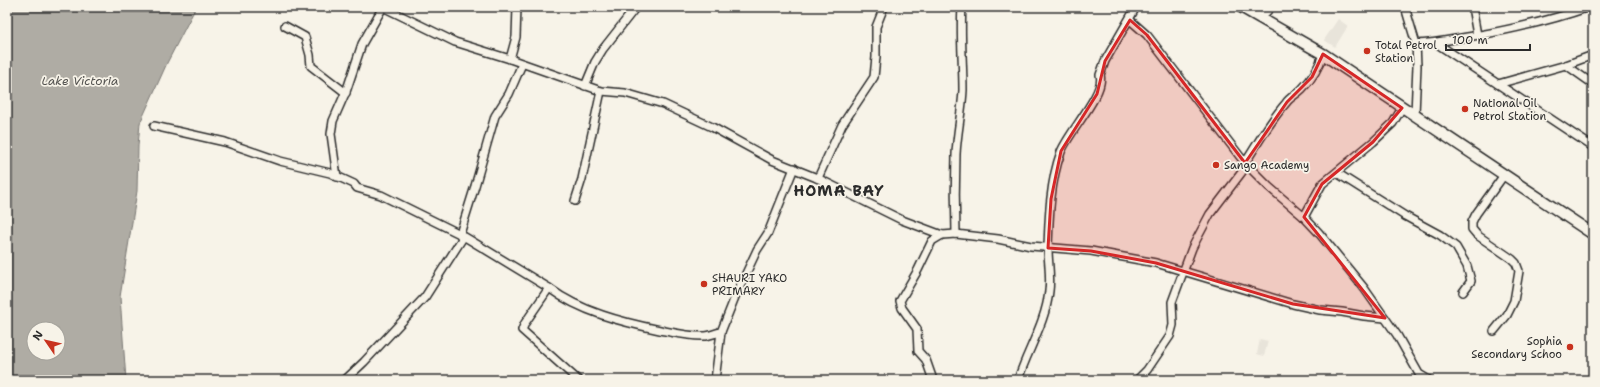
<svg xmlns="http://www.w3.org/2000/svg" width="1600" height="387" font-family="'Shantell Sans',sans-serif">
<style>
.built{fill:#e8e4da}
.water{fill:#afaca4;stroke:#7a7874;fill-rule:evenodd}
.lines{fill:none;stroke-linecap:round;stroke-linejoin:round}
.minor-casing{stroke:#2b2b2b;stroke-width:10}
.highway-casing{stroke:#2b2b2b;stroke-width:13}
.minor{stroke:#f7f3e8;stroke-width:7}
.highway{stroke:#f7f3e8;stroke-width:10}
.marked{fill:#d62828;fill-opacity:0.2;stroke:#d62828;stroke-width:3;stroke-linejoin:round}
.poi-dot{fill:#c8321e;stroke:#f7f3e8;stroke-width:1.5}
.labels{text-anchor:middle;dominant-baseline:central;stroke-width:3.5;stroke-linejoin:round;paint-order:stroke}
.poi-label{font-size:11px;fill:#2b2b2b;stroke:#f7f3e8;text-anchor:start}
.water-label{font-size:12px;font-style:italic;fill:#53524f;stroke:#f7f3e8}
.district-label{font-size:15px;font-weight:bold;letter-spacing:1px;fill:#2b2b2b;stroke:#f7f3e8}
</style>
<rect width="100%" height="100%" fill="#f7f3e8"/>
<filter id="ink" filterUnits="userSpaceOnUse"><feTurbulence type="fractalNoise" baseFrequency=".025" numOctaves="2"/><feDisplacementMap in="SourceGraphic" scale="8" xChannelSelector="R" yChannelSelector="G"/><feConvolveMatrix kernelMatrix="1 2 1 2 8 2 1 2 1" color-interpolation-filters="sRGB"/></filter>
<g filter="url(#ink)">
<g class="built">
<path d="M1338 19 1348 26 1335 47 1324 40Z"/>
<path d="M1260 339 1268 341 1264 356 1257 354Z"/>
</g>
<path class="water" d="M7 7H196L167 63 140 123 138 146 137 191 120 297 126 380H7ZM34 329H58V353H34Z"/>
<g class="lines">
<defs>
<g id="minor">
<path d="M383 7 455 42 510 59 601 91 625 93 663 104 712 127 772 160 817 178 902 220 942 235 956 234 998 239 1031 246 1091 251 1156 263 1293 304 1320 310 1342 312 1364 316 1385 318"/>
<path d="M1405 7 1416 44 1417 66 1415 114"/>
<path d="M1472 7 1477 35"/>
<path d="M1261 18 1271 7"/>
<path d="M1130 20 1147 35 1245 163 1269 187 1304 217 1319 233 1364 288 1397 335 1419 374 1429 380"/>
<path d="M285 26 305 37 310 55 311 66 346 93"/>
<path d="M1436 43 1593 147"/>
<path d="M1416 44C1438 43 1458 38 1480 35 1517 28 1553 20 1589 7"/>
<path d="M510 59 516 37 517 7"/>
<path d="M1566 65 1593 84"/>
<path d="M1498 84 1566 65 1593 55"/>
<path d="M585 86 595 62 603 49 636 7"/>
<path d="M154 126 225 142 280 161 330 173 354 184 357 188 381 195 460 234 549 288C581 312 622 322 660 330 675 333 692 337 706 336 711 335 716 333 721 332"/>
<path d="M1337 173 1405 216 1440 235 1456 247 1467 266 1471 281 1463 292"/>
<path d="M337 177 331 134 333 121 347 89 362 44 383 7"/>
<path d="M817 178H818L842 125 874 77 876 57V27L884 7"/>
<path d="M575 201 582 179 601 91"/>
<path d="M1304 217 1322 184 1373 142 1393 123 1402 108"/>
<path d="M956 234C955 207 955 181 956 154 957 133 962 111 963 90 963 62 960 35 962 7"/>
<path d="M549 288 525 323 522 330 578 380"/>
<path d="M1494 331 1507 315 1514 301 1519 271 1516 263 1512 259 1477 235 1472 229V222L1476 214 1504 175"/>
<path d="M345 380 364 362 425 297 462 239 460 234 475 186 495 116 509 94 522 64"/>
<path d="M715 380 721 332 735 297 757 250 768 233 794 168"/>
<path d="M933 380 926 360 918 351 917 329 902 308 900 301 918 270 932 241 942 235"/>
<path d="M1018 380C1027 351 1046 322 1049 291 1051 277 1048 263 1048 248 1049 217 1050 182 1061 152 1068 133 1106 92 1100 75L1105 61 1136 7"/>
<path d="M1137 380 1147 370 1170 336 1173 325 1172 302 1192 248 1210 214 1242 172 1245 163C1258 143 1270 121 1286 103 1290 97 1297 94 1302 89 1312 79 1319 68 1323 54"/>
</g>
<path id="highway" d="M1241 7 1323 54 1593 234"/>
</defs>
<use href="#minor" class="minor-casing"/>
<use href="#highway" class="highway-casing"/>
<use href="#minor" class="minor"/>
<use href="#highway" class="highway"/>
</g>
</g>
<path class="marked" d="M1130 20 1147 35 1245 163 1287 102 1312 77 1323 54 1402 108 1373 142 1322 184 1304 217 1385 318 1293 304 1156 263 1091 251 1048 248 1051 199 1061 151 1097 94 1105 61Z"/>
<g class="poi-dot">
<circle cx="1367" cy="51" r="4"/>
<circle cx="1465" cy="109" r="4"/>
<circle cx="1216" cy="165" r="4"/>
<circle cx="704" cy="284" r="4"/>
<circle cx="1570" cy="347" r="4"/>
</g>
<g class="labels">
<g class="poi-label">
<text x="1375" y="45">Total Petrol<tspan x="1375" dy="13">Station</tspan></text>
<text x="1473" y="103">National Oil<tspan x="1473" dy="13">Petrol Station</tspan></text>
<text x="1224" y="165">Sango Academy</text>
<text x="712" y="278">SHAURI YAKO<tspan x="712" dy="13">PRIMARY</tspan></text>
<text x="1562" y="341" text-anchor="end">Sophia<tspan x="1562" dy="13">Secondary Schoo</tspan></text>
</g>
<g class="water-label">
<text x="80" y="81">Lake Victoria</text>
</g>
<g class="district-label">
<text x="839" y="191">HOMA BAY</text>
</g>
</g>
<rect width="1600" height="387" fill="none" stroke="#f7f3e8" stroke-width="24"/>
<rect x="12" y="12" width="1576" height="363" fill="none" stroke="#2b2b2b" stroke-width="1.5" filter="url(#ink)"/>
<g transform="translate(46 341) rotate(304)"><circle r="19" fill="#f7f3e8" stroke="#a5a39c"/>
<path d="M0-3L7 15L0 10L-7 15Z" fill="#c8321e"/>
<text y="-6" font-size="11" font-weight="bold" text-anchor="middle" fill="#2b2b2b">N</text>
</g>
<path d="M1446 44v6h84v-6" fill="none" stroke="#2b2b2b" stroke-width="2"/>
<text x="1452" y="44" font-size="12" fill="#2b2b2b" stroke="#f7f3e8" stroke-width="3" paint-order="stroke">100 m</text>
</svg>
